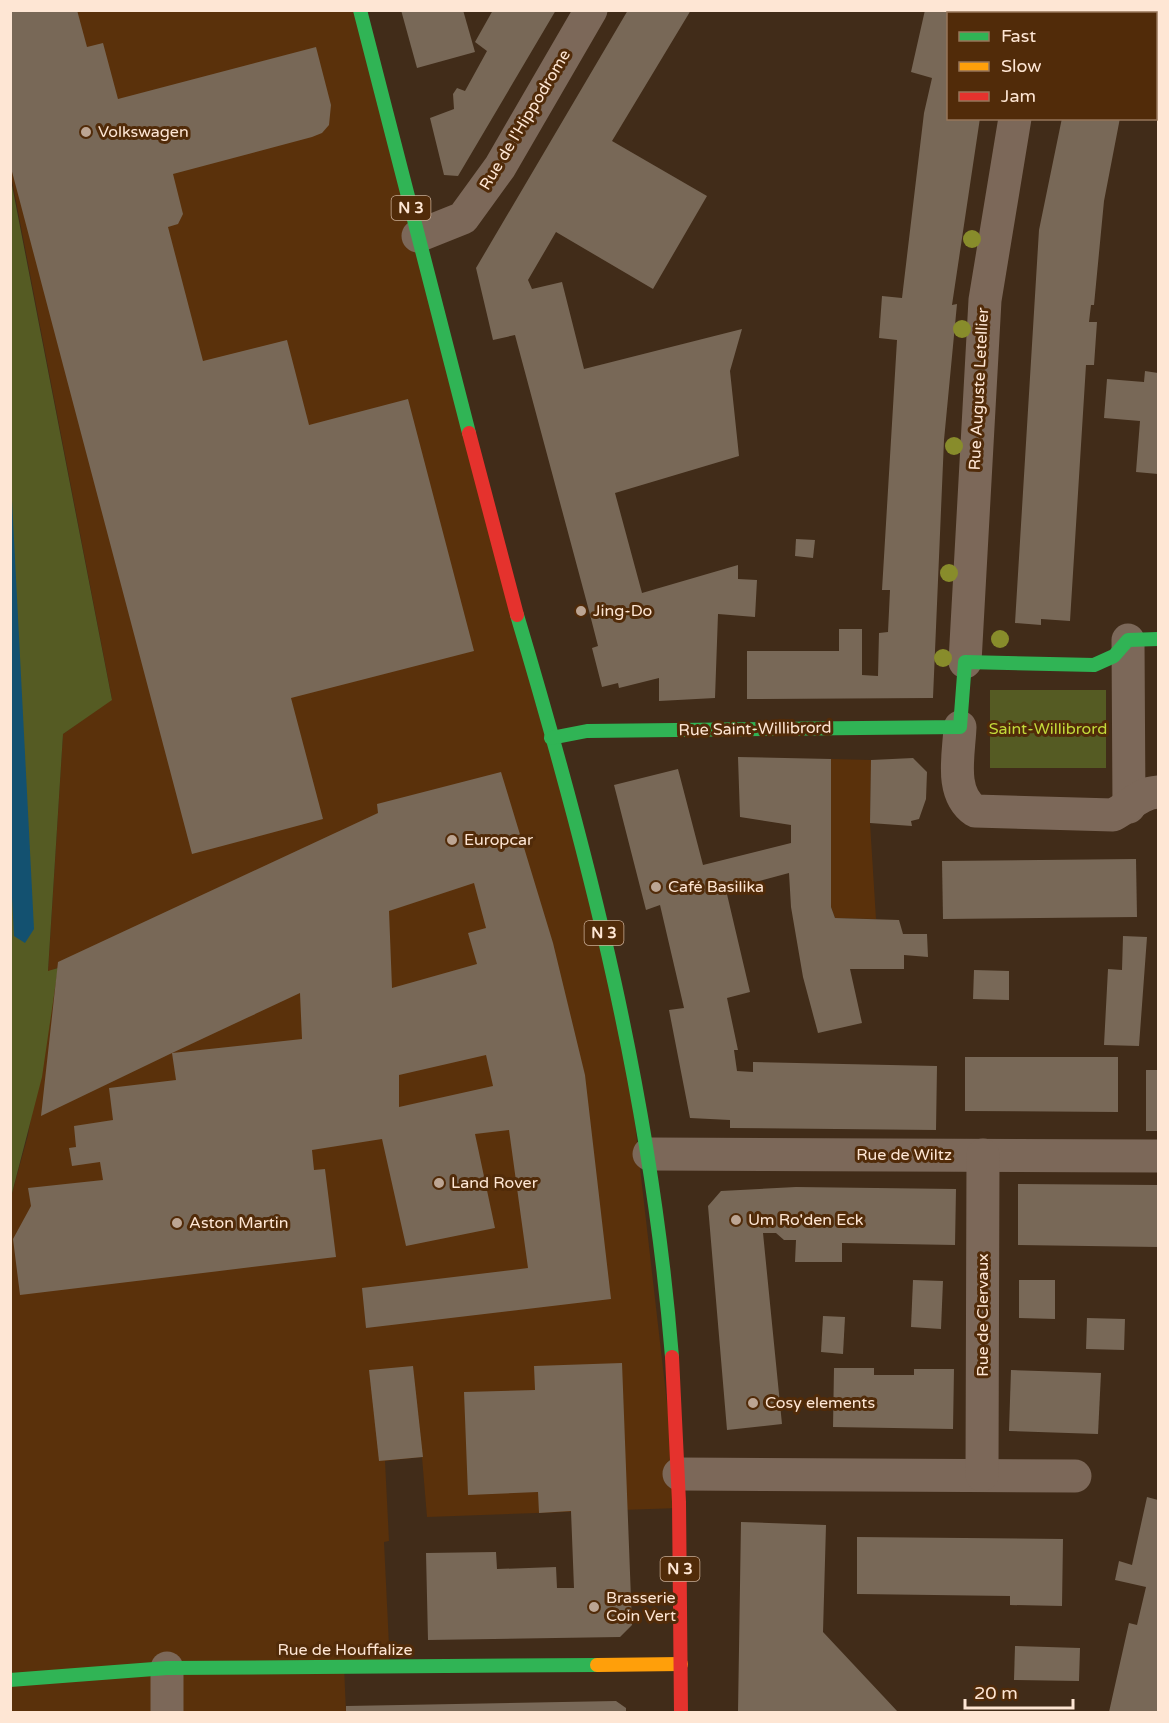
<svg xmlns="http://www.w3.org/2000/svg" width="1169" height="1723" font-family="'Varela Round',sans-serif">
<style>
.built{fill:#5a310b}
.green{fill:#555b23}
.water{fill:#135170}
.building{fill:#786857;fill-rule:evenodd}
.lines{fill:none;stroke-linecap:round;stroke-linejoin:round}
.street{stroke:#7c6859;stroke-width:33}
.fast{stroke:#30b455;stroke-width:14}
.slow{stroke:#ff9f0a;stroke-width:14}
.jam{stroke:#e5322d;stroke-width:14}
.tree{fill:#888c2b}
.poi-dot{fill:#bca593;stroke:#512b09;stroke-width:2}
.labels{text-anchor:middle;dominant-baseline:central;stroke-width:6;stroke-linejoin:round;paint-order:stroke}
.shield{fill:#512b09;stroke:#caae97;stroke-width:1.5}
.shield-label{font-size:15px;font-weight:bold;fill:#fee6d4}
.street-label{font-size:16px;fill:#fee6d4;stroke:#512b09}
.poi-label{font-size:16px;fill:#fee6d4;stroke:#512b09;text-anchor:start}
.park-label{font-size:16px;fill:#c3da3a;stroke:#512b09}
</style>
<rect width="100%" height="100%" fill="#412c19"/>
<g class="built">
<path d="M11 11H360L621 1002 679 1508 427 1517 422 1457 385 1461 389 1541 384 1542 390 1666H344L346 1712H11V1197L28 1135 57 968 48 972 63 734 112 699 11 175Z"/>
<path d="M831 759 871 760 870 823 876 919 835 918 831 907Z"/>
</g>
<g class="green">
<path d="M10 175 112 700 63 734 48 971 58 968 42 1077 11 1197Z"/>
<rect x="990" y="690" width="116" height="78"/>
</g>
<path class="water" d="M11 481 34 929 25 943 14 936 10 858Z"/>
<g class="building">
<path d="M10 10H77L87 47 103 43 118 99 316 47 331 105 329 125 322 133 312 137 173 174 183 214 178 224 168 227 203 361 287 340 309 425 408 399 474 651 291 698 323 819 192 854 10 164Z"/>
<path d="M401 10H463L475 52 417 68Z"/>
<path d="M493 10H556L458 176 444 175 430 118 454 109 453 94 457 88 465 91 487 51 475 42Z"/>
<path d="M628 10H691L612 141 707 196 653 289 556 232 528 280 532 289 562 282 584 369 742 329 730 371 739 456 615 493 642 593 738 565V579L757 580 755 617 718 614 715 698 659 701V678L619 688 618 683 602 687 592 648 598 646 588 607 515 335 493 340 476 268Z"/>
<path d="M925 10H1004V14H948V118H980L952 305 957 304 944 440 933 698 747 699V651H839V629H862V675L878 676 879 633 888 632 890 590H882L897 340 879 338 882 296 902 298 924 113 932 78 911 72Z"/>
<path d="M1087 10H1146L1145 14H1086Z"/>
<path d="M1062 118H1120L1104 201 1094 305H1091L1089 322H1097L1094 365H1086L1070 621 1041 619V625L1015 623 1039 230Z"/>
<path d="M1145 371 1158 373V474L1136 472 1140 421 1104 418 1107 379 1144 382Z"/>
<path d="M796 539 815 540 813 558 795 556Z"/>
<path d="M738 757 831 759V907L835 918 899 920 903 934H927L928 957 904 955V969H850L862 1023 818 1033 803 977 791 907 789 873 726 890 750 992 727 998 738 1050H734L737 1071 753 1072V1062L937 1066 936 1130 730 1128V1120L690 1118 669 1010 684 1008 660 905 646 910 614 785 678 769 703 865 791 843V825L740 817Z"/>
<path d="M913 758 927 772 926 799 919 819 911 821 912 826 870 823 871 760Z"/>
<path d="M501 772 553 943 585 1075 611 1299 366 1328 362 1288 528 1268 509 1130 475 1134 495 1228 406 1246 382 1139 312 1150 314 1170 325 1169 336 1257 20 1295 13 1239 31 1206 28 1188 103 1180 100 1162 72 1166 69 1148 76 1147 74 1126 113 1120 109 1088 176 1080 172 1053 41 1116 58 962 378 813 377 804ZM474 883 486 928 468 933 477 964 392 988 389 911ZM300 993 302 1039 172 1053ZM486 1055 493 1086 399 1107V1075Z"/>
<path d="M1136 859 1137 917 943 919 942 861Z"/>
<path d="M1123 936 1147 937 1139 1046 1104 1045 1108 969 1122 970Z"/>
<path d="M974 970 1009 971V1000L973 999Z"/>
<path d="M965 1057H1118V1112L965 1111Z"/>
<rect x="1146" y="1070" width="12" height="61"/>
<path d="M1018 1184 1158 1185V1247L1018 1245Z"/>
<path d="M796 1187 956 1189 955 1245 842 1243V1262H795L796 1240H784L776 1233H763L782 1424 727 1430 708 1206 721 1191Z"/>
<path d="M913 1280 943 1281 941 1329 911 1327Z"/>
<path d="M1019 1280H1055V1319L1019 1318Z"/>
<path d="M823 1316 845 1317 843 1354 821 1352Z"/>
<path d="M1087 1318 1125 1319 1124 1350 1086 1349Z"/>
<path d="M622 1363 632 1625 620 1637 428 1640 426 1553 496 1552 497 1569 556 1567 557 1588H574L571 1511 539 1513 538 1492 468 1495 464 1392 535 1390 534 1366Z"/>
<path d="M413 1366 423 1457 379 1461 369 1370Z"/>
<path d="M834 1368H874V1375H914V1369H954L953 1429 833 1427Z"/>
<path d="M1011 1370 1101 1373 1098 1434 1009 1431Z"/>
<path d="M1147 1497 1158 1500V1712H1109L1129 1623 1137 1625 1146 1587 1115 1580 1119 1561 1132 1565Z"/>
<path d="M741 1522 826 1525 823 1632 898 1712H738Z"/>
<path d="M857 1537 1063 1539 1062 1606 1010 1605V1596L857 1594Z"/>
<path d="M1015 1646 1080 1648 1079 1681 1014 1680Z"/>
<path d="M616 1701 626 1708V1712H346V1706Z"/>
</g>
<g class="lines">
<g class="street">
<path d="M1038 14 1039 10"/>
<path d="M418 236 463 218 500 167 591 10"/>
<path d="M1128 640 1129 807"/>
<path d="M965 662 985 300 1015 118"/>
<path d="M960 727C959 754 949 793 975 811L1113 815C1129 807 1140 793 1158 792"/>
<path d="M649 1154 1158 1156"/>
<path d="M679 1474 1075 1476"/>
<path d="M982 1475 983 1155"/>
<path d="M167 1712V1668"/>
</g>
<g class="fast">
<path d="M360 10 469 433"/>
<path d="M517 615C591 863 651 1098 672 1357"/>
<path d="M551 738 587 731 960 727 965 662 1094 665 1114 656 1128 640 1158 639"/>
<path d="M10 1680 167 1668 597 1665"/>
</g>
<path class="slow" d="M597 1665 681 1664"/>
<g class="jam">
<path d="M469 433 517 615"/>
<path d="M672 1357 679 1502 681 1712"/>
</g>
</g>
<g class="tree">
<circle cx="972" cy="239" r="9"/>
<circle cx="962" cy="329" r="9"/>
<circle cx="954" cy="446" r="9"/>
<circle cx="949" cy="573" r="9"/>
<circle cx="1000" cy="639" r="9"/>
<circle cx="943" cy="658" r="9"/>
</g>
<g class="poi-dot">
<circle cx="86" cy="132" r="6"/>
<circle cx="581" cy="611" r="6"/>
<circle cx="452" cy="840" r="6"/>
<circle cx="656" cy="887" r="6"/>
<circle cx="439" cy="1183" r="6"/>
<circle cx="736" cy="1220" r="6"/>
<circle cx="177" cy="1223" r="6"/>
<circle cx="753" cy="1403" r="6"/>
<circle cx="594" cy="1607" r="6"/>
</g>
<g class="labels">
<g class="shield">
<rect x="391.5" y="196" width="39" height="24" rx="4.5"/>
<rect x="584.5" y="921" width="39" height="24" rx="4.5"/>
<rect x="660.5" y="1557" width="39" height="24" rx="4.5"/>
</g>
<g class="shield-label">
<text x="411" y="208">N 3</text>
<text x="604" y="933">N 3</text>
<text x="680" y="1569">N 3</text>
</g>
<g class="street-label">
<text transform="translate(525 120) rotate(-59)">Rue de l'Hippodrome</text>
<text transform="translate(979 389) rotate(-87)">Rue Auguste Letellier</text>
<text transform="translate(755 729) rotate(-1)">Rue Saint-Willibrord</text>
<text x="904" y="1155">Rue de Wiltz</text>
<text transform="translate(983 1315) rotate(-90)">Rue de Clervaux</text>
<text x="345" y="1650">Rue de Houffalize</text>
</g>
<g class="poi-label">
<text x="98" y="132">Volkswagen</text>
<text x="593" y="611">Jing-Do</text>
<text x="464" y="840">Europcar</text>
<text x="668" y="887">Café Basilika</text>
<text x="451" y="1183">Land Rover</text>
<text x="748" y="1220">Um Ro'den Eck</text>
<text x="189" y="1223">Aston Martin</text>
<text x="765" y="1403">Cosy elements</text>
<text x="606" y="1598">Brasserie<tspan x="606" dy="18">Coin Vert</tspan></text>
</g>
<g class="park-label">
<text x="1048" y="729">Saint-Willibrord</text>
</g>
</g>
<rect width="1169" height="1723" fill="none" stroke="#fee6d4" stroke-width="24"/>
<rect x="947" y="12" width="210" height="108" fill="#512b09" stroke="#96765a" stroke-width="1.5"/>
<rect x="959" y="32" width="30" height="9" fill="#30b455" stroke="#96765a" stroke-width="1.5"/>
<text x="1001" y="42" font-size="18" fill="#fee6d4">Fast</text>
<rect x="959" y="62" width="30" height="9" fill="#ff9f0a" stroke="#96765a" stroke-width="1.5"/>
<text x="1001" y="72" font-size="18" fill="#fee6d4">Slow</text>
<rect x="959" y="92" width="30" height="9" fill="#e5322d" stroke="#96765a" stroke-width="1.5"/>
<text x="1001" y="102" font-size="18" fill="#fee6d4">Jam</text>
<path d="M965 1699v9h108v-9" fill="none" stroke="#fee6d4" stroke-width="3"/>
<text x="974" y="1699" font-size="18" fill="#fee6d4" stroke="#512b09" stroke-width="4.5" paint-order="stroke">20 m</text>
</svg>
